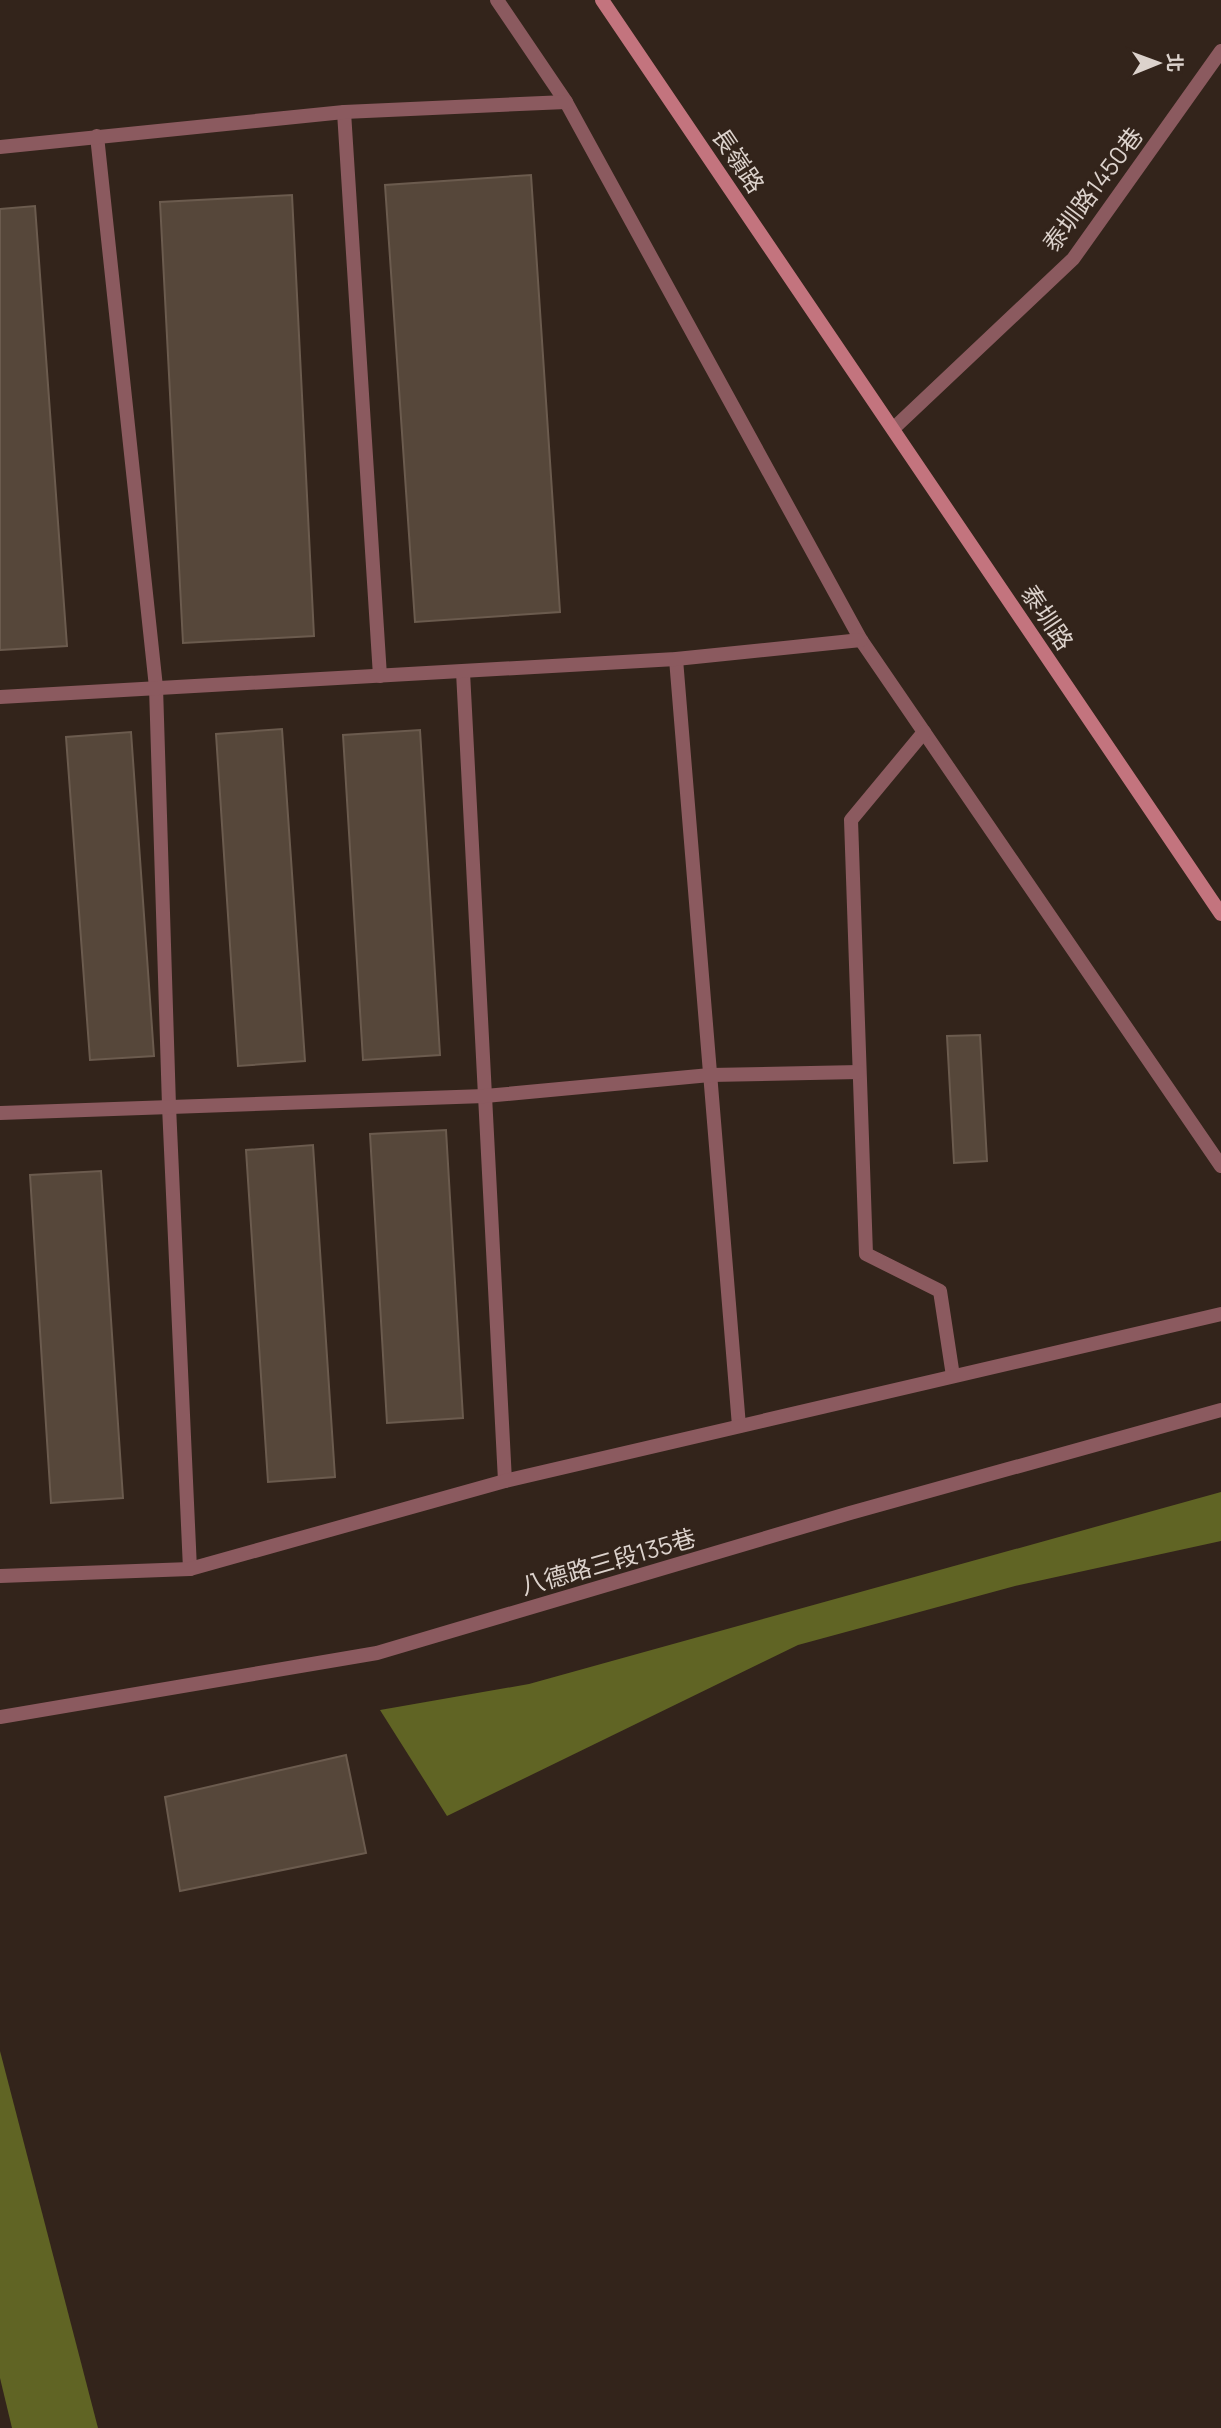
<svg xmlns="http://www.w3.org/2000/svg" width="1221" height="2428" font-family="Manrope,'Noto Sans TC',sans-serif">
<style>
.forest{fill:#606424}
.building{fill:#56473a;stroke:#6b5b4e;stroke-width:2}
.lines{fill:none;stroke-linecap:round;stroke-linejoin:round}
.lane{stroke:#8b5a5f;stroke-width:14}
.street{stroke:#8b5a5f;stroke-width:14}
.secondary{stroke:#c3747e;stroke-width:14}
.labels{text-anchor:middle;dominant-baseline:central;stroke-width:5;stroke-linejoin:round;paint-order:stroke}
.street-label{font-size:24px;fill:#dcd2cc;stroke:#33241b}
</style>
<rect width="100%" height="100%" fill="#33241b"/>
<g class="forest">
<path d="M1221 1492V1541L1015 1586 798 1645 447 1816 380 1710 529 1684Z"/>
<path d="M0 2051 98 2428H12L0 2378Z"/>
</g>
<g class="building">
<path d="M531 175 560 612 415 622 385 185Z"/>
<path d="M292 195 314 636 183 643 160 202Z"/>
<path d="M35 206 67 646 0 650V209Z"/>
<path d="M282 729 305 1061 238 1066 216 734Z"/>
<path d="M420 730 440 1055 363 1060 343 735Z"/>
<path d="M131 732 154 1056 90 1060 66 737Z"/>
<path d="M980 1035 987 1161 954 1163 947 1036Z"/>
<path d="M446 1130 463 1418 387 1423 370 1134Z"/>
<path d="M313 1145 335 1477 268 1482 246 1150Z"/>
<path d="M101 1171 123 1498 51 1503 30 1175Z"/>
<path d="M346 1755 366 1853 180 1891 165 1797Z"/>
</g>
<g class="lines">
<g class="lane">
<path d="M497 0 566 102 861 640 1221 1166"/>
<path d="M344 112 380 676"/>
<path d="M97 136 156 687 169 1106 190 1569"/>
<path d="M0 147 344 112 566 102"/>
<path d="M676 659 739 1426"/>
<path d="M463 672 505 1481"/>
<path d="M0 697 676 659 861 640"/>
<path d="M924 732 851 820 866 1254 940 1291 953 1376"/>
<path d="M0 1113 485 1096 710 1075 859 1072"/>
<path d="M0 1576 190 1569 505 1481 1221 1314"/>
</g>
<g class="street">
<path d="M894 428 1073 259 1221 51"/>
<path d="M0 1717 377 1653 850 1513 1221 1410"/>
</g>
<path class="secondary" d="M602 0 1221 914"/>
</g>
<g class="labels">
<g class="street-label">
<text transform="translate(739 160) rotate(56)">長嶺路</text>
<text transform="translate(1092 189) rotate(-53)">泰圳路1450巷</text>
<text transform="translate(1048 617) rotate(56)">泰圳路</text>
<text transform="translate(608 1561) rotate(-16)">八德路三段135巷</text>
</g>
</g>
<g transform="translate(1158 63) rotate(89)" stroke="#33241b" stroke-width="5" paint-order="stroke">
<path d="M0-5L12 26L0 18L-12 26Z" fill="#dcd2cc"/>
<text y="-10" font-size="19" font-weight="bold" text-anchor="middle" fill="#dcd2cc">北</text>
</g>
</svg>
